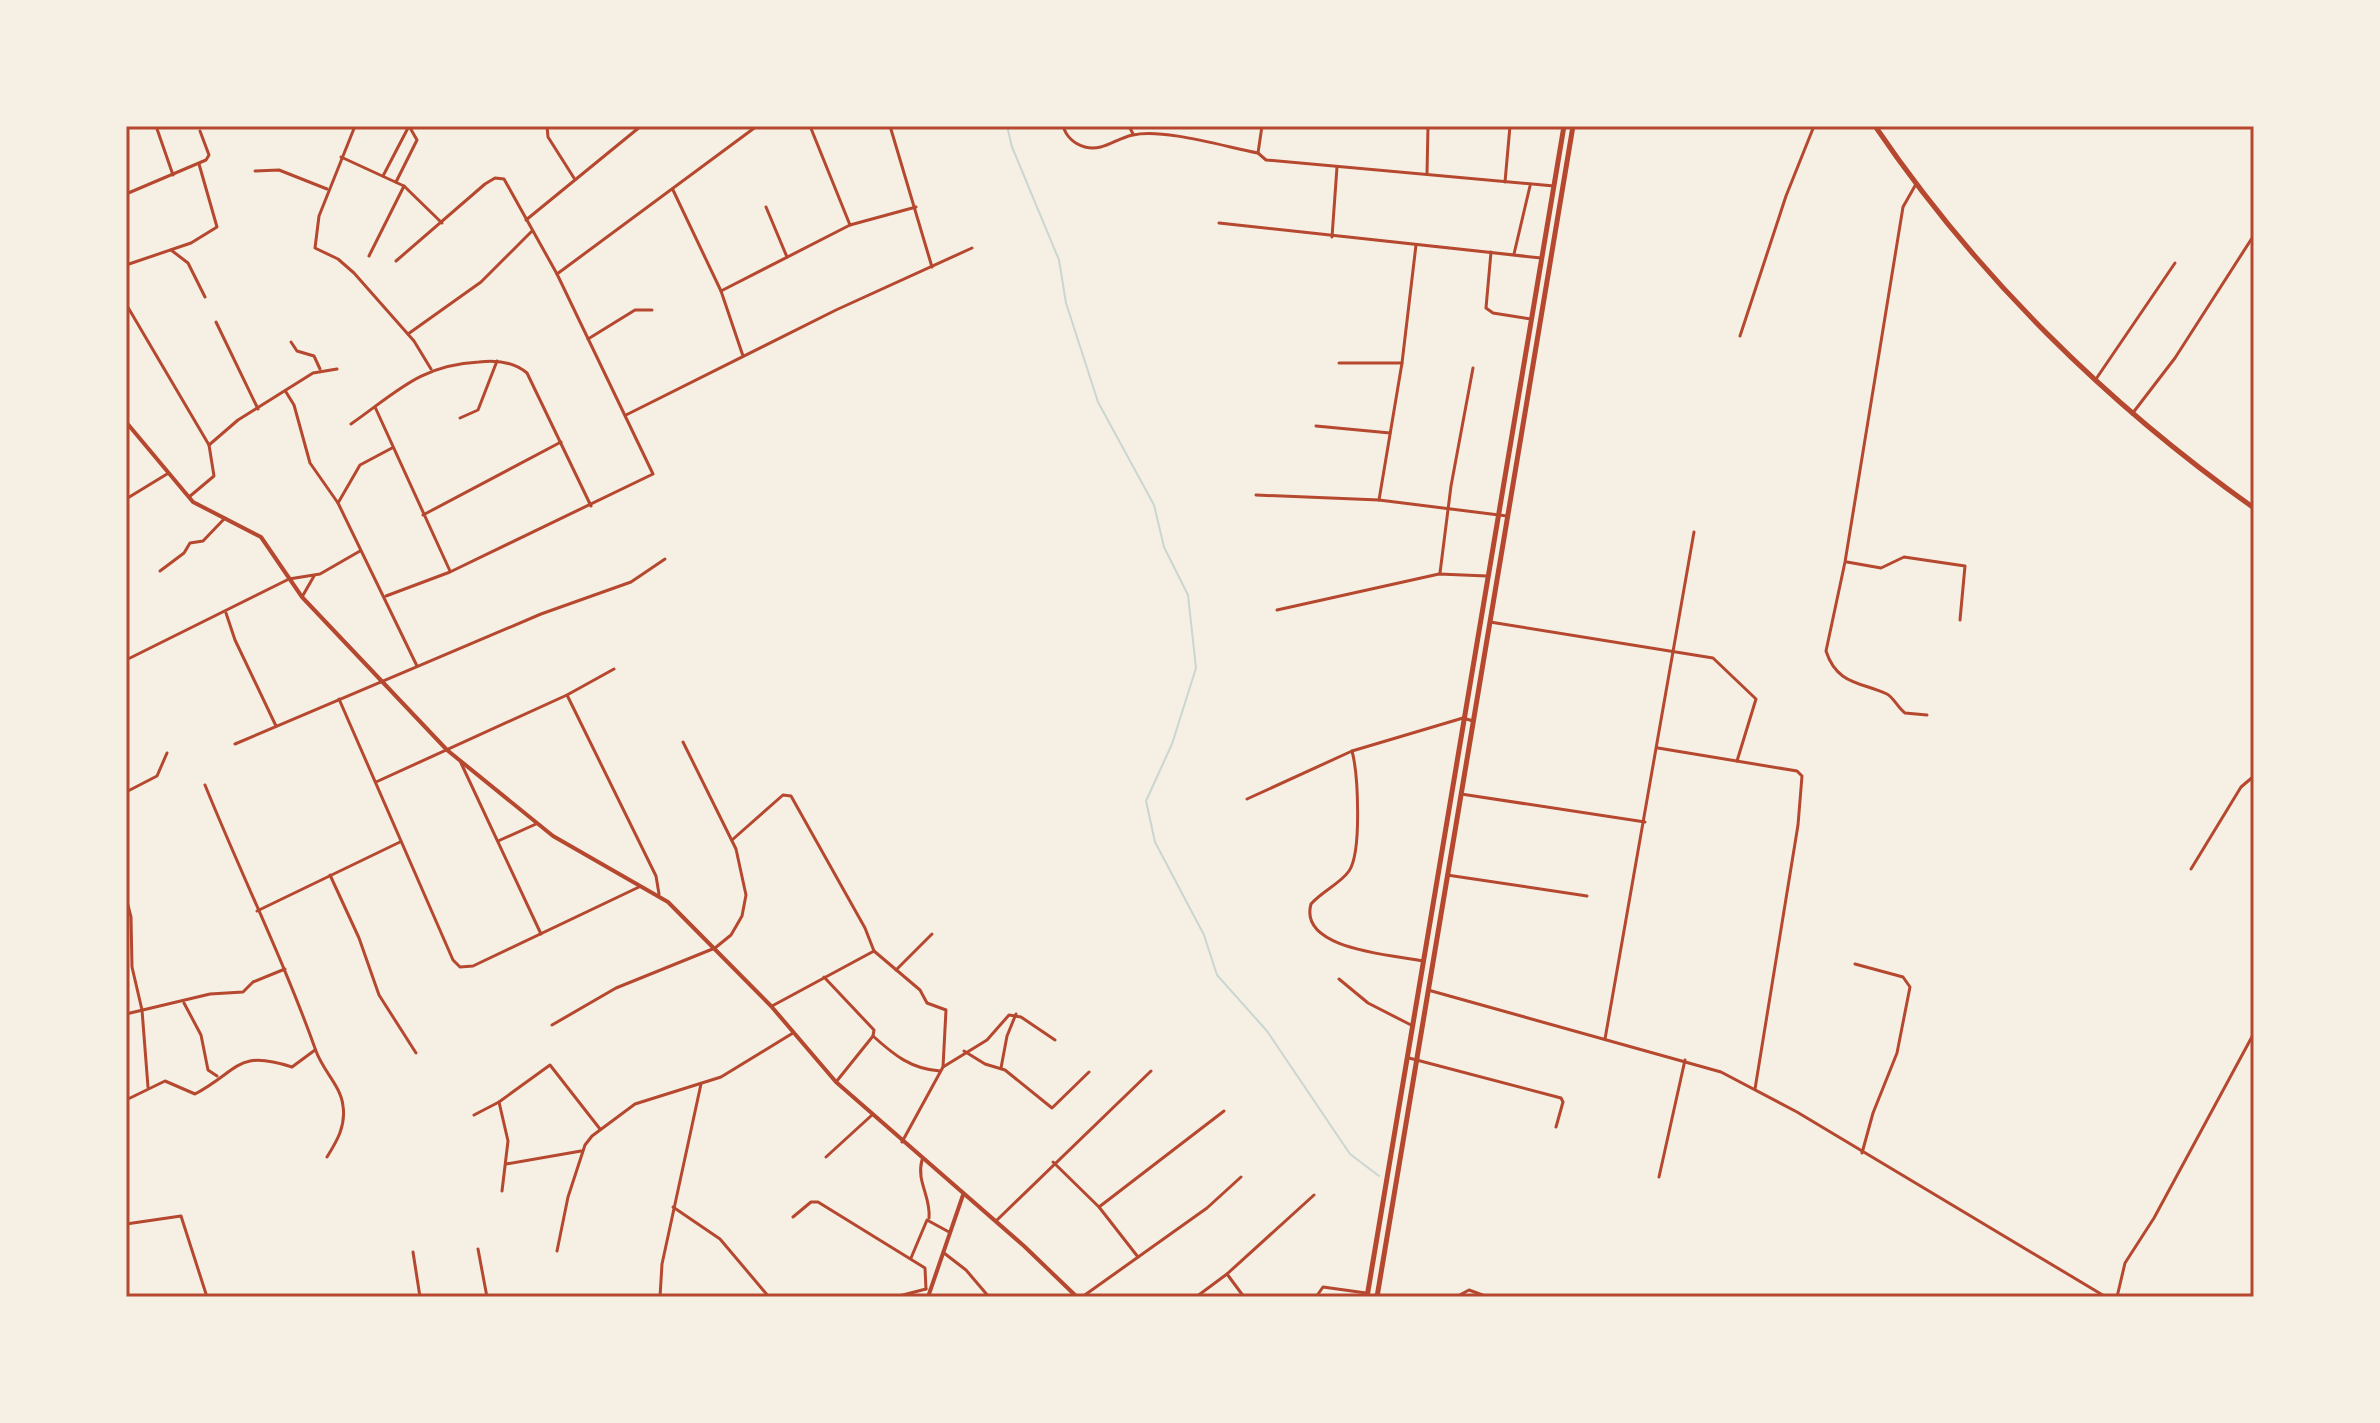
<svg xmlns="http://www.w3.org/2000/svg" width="2380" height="1423" font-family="'Source Sans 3',sans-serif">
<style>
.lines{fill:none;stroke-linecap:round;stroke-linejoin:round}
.stream{stroke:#c9d6d2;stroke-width:2}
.minor{stroke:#b5482f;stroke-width:3}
.tertiary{stroke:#b5482f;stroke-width:4}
.primary{stroke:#b5482f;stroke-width:5}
.trunk{stroke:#b5482f;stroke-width:5}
.neatline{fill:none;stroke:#b5482f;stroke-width:3}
</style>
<rect width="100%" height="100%" fill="#f6efe4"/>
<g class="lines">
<path class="stream" d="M1007 126 1012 147 1059 260 1066 303 1098 402 1154 505 1164 547 1188 595 1196 668 1172 744 1146 801 1155 842 1204 935 1217 975 1267 1031 1350 1154 1379 1176"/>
<g class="minor">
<path d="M156 126 173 175"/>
<path d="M355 126 319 216 315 248 338 259 354 273 414 341 431 369"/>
<path d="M547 126 548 137 574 178"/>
<path d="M810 126 850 225"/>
<path d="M890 126 932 267"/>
<path d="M1063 126C1066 136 1074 144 1085 147 1103 152 1116 138 1133 135 1163 128 1226 147 1258 153L1266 160 1554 186"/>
<path d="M1129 126 1133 134"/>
<path d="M1258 153 1262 126"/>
<path d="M341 157 404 186 442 223"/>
<path d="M255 171 279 170 327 189"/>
<path d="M1427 174 1428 126"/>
<path d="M383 176 409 126 417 140 396 182"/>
<path d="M1505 182 1510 126"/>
<path d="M1916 184 1903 207 1845 562 1826 651C1837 685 1861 682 1887 694 1894 698 1898 708 1905 713L1927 715"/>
<path d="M673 190 721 291 743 356"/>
<path d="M126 194 206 160 209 155 200 131"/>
<path d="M766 207 787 257"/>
<path d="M526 220 641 126"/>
<path d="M1219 223 1541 258"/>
<path d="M1332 237 1337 167"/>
<path d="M171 250 188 263 205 297"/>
<path d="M1491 252 1486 308 1493 313 1531 319"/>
<path d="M1514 254 1530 186"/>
<path d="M369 256 404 186"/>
<path d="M126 265 191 243 217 227 199 164"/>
<path d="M557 274 757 126"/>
<path d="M721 291 850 225 916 207"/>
<path d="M126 304 209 445 214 476 189 497"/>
<path d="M216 322 258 409"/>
<path d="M408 334 481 282 532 231"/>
<path d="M1740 336 1786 196 1814 126"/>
<path d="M588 339 635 310H652"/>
<path d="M291 342 297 351 314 356 320 369"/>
<path d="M1339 363H1402"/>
<path d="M2096 379 2175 263"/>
<path d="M286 392 294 405 310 463 338 503 417 666"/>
<path d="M375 407 450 571"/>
<path d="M2132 414 2175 358 2254 235"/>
<path d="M626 415 836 310 972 248"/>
<path d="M460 418 478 410 497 361"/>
<path d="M351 424C397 392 420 365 479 362 495 360 514 362 527 373L591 506"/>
<path d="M1316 426 1390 433"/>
<path d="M209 445 238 420 313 373 337 369"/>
<path d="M1256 495 1379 500 1507 516"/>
<path d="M126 499 167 474"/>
<path d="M1379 500 1402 363 1416 245"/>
<path d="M338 503 360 465 392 448"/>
<path d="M423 515 561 442"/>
<path d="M1847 562 1881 568 1904 557 1965 566 1960 620"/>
<path d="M160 571 184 553 190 543 203 541 225 518"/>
<path d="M1440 573 1451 486 1473 368"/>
<path d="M386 596 450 572 653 474 557 274 504 179 495 178 485 184 396 261"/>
<path d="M302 597 314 576"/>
<path d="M1277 610 1439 574 1487 576"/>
<path d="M226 613 235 640 276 726"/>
<path d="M1490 622 1713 658 1756 699 1737 761"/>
<path d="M126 660 289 579 320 574 360 551"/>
<path d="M567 695 656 876 659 894"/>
<path d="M339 699 453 960 460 967 473 966 639 887"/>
<path d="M235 744 541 614 631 582 665 559"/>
<path d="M1658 748 1797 771 1802 776 1798 825 1755 1089"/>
<path d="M1352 751C1358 773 1362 852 1349 871 1340 884 1322 891 1311 904 1298 950 1394 955 1423 961"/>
<path d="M461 763 541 934"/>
<path d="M376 782 567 695 614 669"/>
<path d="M205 785C241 874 284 961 316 1051 323 1071 341 1086 343 1106 346 1126 337 1141 327 1157"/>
<path d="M126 792 157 776 167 753"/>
<path d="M1461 794 1645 822"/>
<path d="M1247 799 1352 751 1463 718 1473 721"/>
<path d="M732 840 783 795 791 796 865 928 874 951 920 990 927 1003 946 1010 943 1067"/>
<path d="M498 841 536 824"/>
<path d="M2191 869 2241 787 2254 776"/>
<path d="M330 875 359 938 379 995 416 1053"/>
<path d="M1447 875 1587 896"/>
<path d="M126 897 131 917 132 967 142 1010 148 1087"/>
<path d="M257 911 400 842"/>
<path d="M1855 964 1903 977 1910 987 1897 1053 1873 1113 1862 1153"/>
<path d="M896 970 932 934"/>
<path d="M824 977 874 1030 873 1036C894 1055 911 1069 940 1071"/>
<path d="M1339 979 1368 1003 1411 1025"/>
<path d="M1428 990 1721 1072 1797 1112 2106 1297"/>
<path d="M184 1003 201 1035 208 1070 217 1076"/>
<path d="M772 1006 874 951"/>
<path d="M126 1014 210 994 243 992 253 982 285 969"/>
<path d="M552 1025 616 988 715 948 731 935 742 916 746 895 736 849 683 742"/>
<path d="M1605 1039 1694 532"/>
<path d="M964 1051 985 1064 1005 1070 1052 1108 1089 1072"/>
<path d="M1409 1058 1561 1098 1563 1102 1556 1127"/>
<path d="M1001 1068 1007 1036 1016 1014"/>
<path d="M836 1082 873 1036"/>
<path d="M126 1100 165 1081 195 1094C240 1070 236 1049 292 1067L315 1050"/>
<path d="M499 1102 508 1141 502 1191"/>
<path d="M474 1115 499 1102 550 1065 600 1129"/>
<path d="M902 1142 943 1067 987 1040 1009 1015 1021 1017 1055 1040"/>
<path d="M826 1157 872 1115"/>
<path d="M922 1160C916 1182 931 1196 929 1218"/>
<path d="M1053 1162 1099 1207 1138 1257"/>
<path d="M506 1164 581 1151"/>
<path d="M1659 1177 1685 1060"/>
<path d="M673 1207 720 1239 769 1297"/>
<path d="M1099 1207 1224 1111"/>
<path d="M793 1217 811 1202H818L925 1268 926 1289"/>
<path d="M996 1221 1151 1071"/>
<path d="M126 1224 181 1216 207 1297"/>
<path d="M478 1249 487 1297"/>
<path d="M557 1251 568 1197 585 1145 592 1136 635 1104 721 1077 793 1033"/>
<path d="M413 1252 420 1297"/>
<path d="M944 1253 966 1270 989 1297"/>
<path d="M911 1258 927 1220 949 1232"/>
<path d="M1227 1274 1244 1297"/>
<path d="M327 1297H332"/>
<path d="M660 1297 662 1264 701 1084"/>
<path d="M895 1297 926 1289"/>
<path d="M1082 1297 1207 1208 1241 1177"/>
<path d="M1196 1297 1227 1274 1314 1195"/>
<path d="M1316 1297 1323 1287 1366 1293"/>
<path d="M1456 1297 1469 1290 1488 1297"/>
<path d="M2117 1297 2125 1263 2154 1218 2254 1033"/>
</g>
<g class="tertiary">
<path d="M126 422 193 502 261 537 302 597 447 750 553 836 668 902 771 1006 836 1082 1024 1246 1077 1297"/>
<path d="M928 1297 963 1195"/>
</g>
<g class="primary">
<path d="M1367 1297 1564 126"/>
<path d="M1377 1297 1573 126"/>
</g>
<path class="trunk" d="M1875 126C1976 275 2107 404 2254 508"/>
</g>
<rect width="2380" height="1423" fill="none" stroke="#f6efe4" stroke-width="256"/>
<rect x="128" y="128" width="2124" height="1167" class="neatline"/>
</svg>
